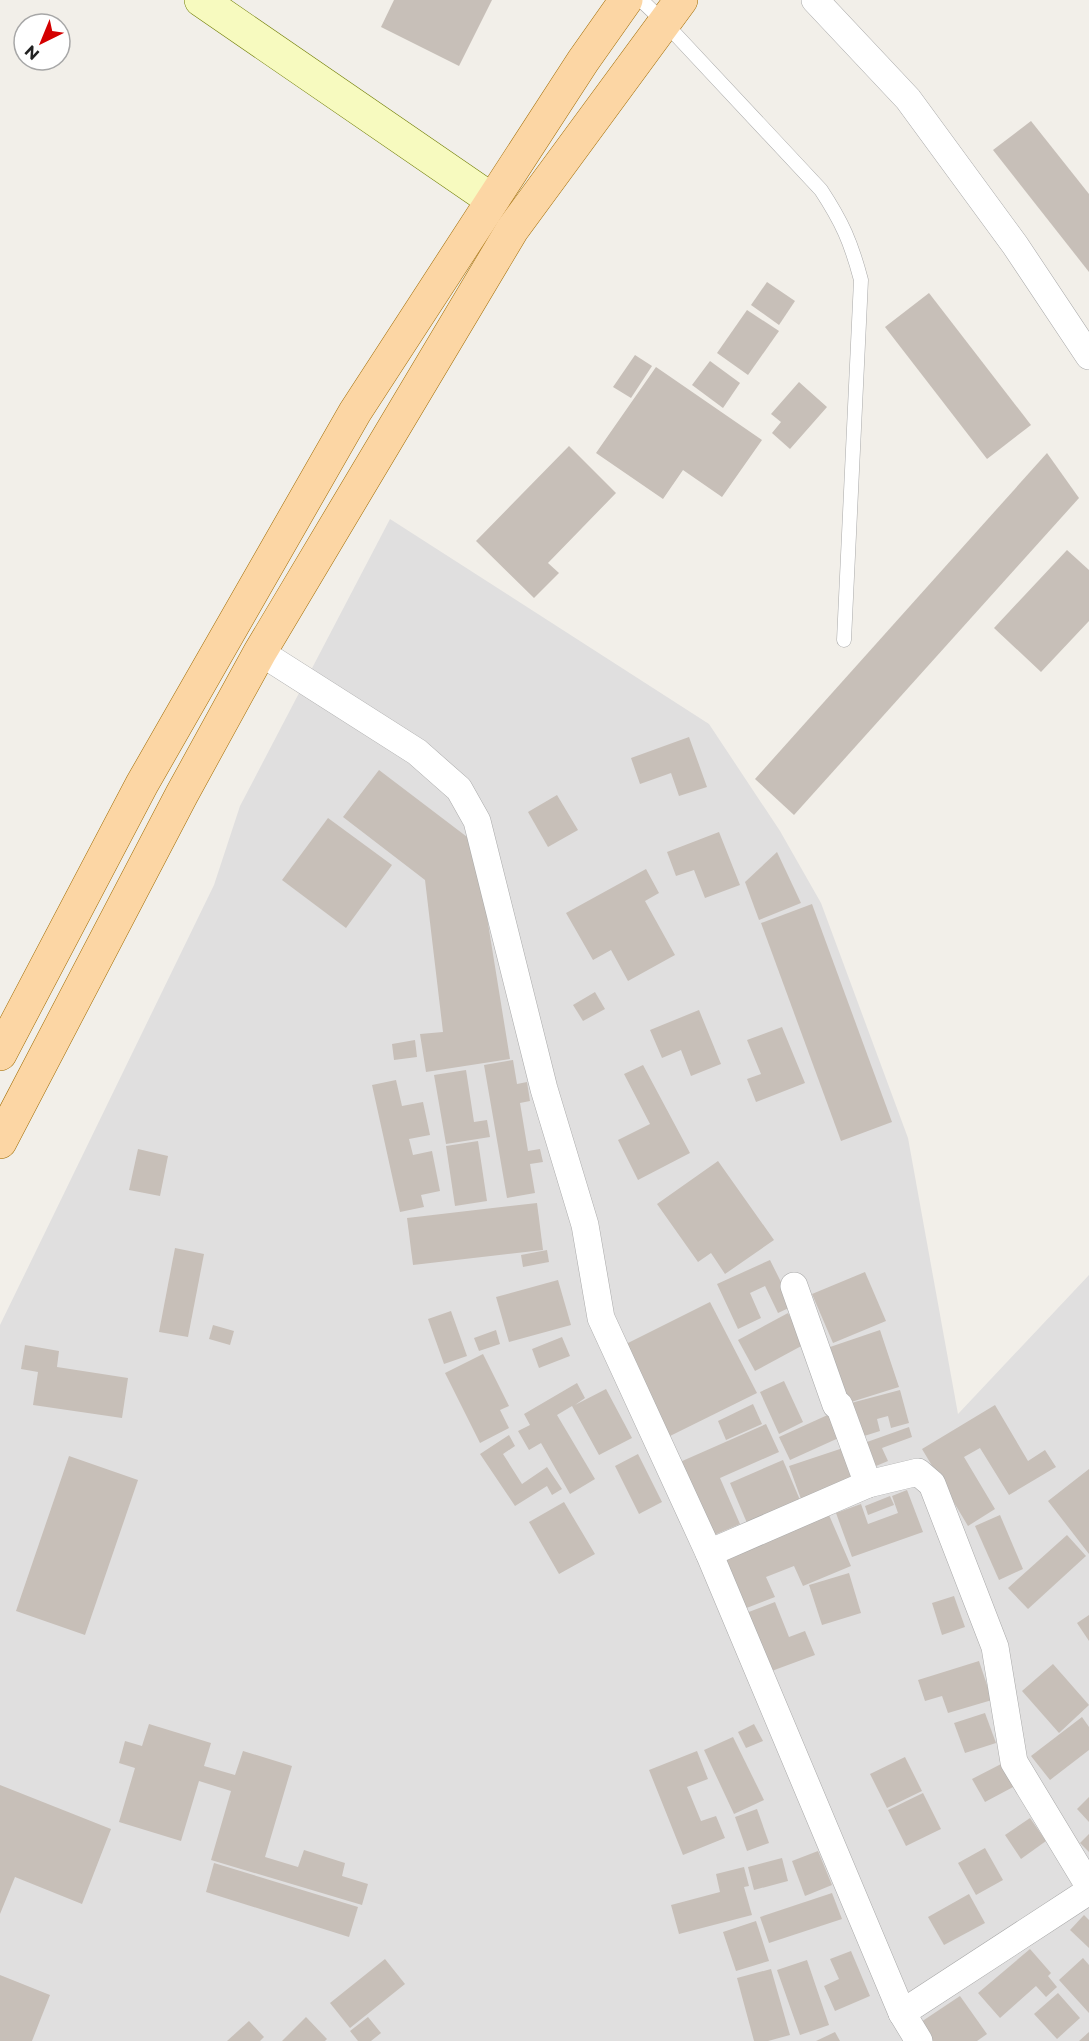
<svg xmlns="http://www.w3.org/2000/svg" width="1089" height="2041" font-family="Montserrat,sans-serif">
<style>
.residential{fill:#e0dfdf}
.building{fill:#c7bfb8}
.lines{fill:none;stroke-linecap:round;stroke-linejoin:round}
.lane-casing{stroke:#a9a9a9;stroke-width:15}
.street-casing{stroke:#a9a9a9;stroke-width:28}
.secondary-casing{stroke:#707d05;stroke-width:34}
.primary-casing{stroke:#a06b00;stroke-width:34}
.lane{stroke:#fff;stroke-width:14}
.street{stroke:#fff;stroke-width:27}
.secondary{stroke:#f7fabf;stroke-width:33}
.primary{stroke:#fcd6a4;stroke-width:33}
</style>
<rect width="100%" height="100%" fill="#f2efe9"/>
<path class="residential" d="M390 519 709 724 780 831 821 903 908 1138 958 1414 1089 1275V2041H0V1325L214 885 240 806Z"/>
<g class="building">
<path d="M394 0H492L459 66 381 27Z"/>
<path d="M1031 121 1089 194V272L993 150Z"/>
<path d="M767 282 795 301 779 325 751 305Z"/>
<path d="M929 293 1031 425 987 459 885 327Z"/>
<path d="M747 310 779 331 748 375 717 353Z"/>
<path d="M635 355 652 366 631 398 613 387Z"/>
<path d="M710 361 740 383 723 408 692 385Z"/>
<path d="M656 367 762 440 722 497 683 470 663 499 596 453Z"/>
<path d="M799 382 827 407 790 449 772 433 781 422 771 414Z"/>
<path d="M569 446 616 493 548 563 559 573 534 598 476 541Z"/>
<path d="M1047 453 1079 498 794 815 755 779Z"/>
<path d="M1067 550 1089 570V621L1041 672 994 628Z"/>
<path d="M689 737 707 787 679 796 671 773 640 784 631 758Z"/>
<path d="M379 770 475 843 510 1059 426 1072 420 1034 443 1032 425 880 343 817Z"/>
<path d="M557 795 578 830 548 847 528 812Z"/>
<path d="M328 818 392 865 346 928 282 880Z"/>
<path d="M719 832 740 885 705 898 694 870 676 876 667 852Z"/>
<path d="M777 852 801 903 759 920 745 882Z"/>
<path d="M646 869 659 893 645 901 675 955 628 981 611 950 593 960 566 913Z"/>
<path d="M812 904 892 1122 841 1141 761 923Z"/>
<path d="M595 992 605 1009 583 1021 573 1005Z"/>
<path d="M699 1010 721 1064 691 1076 681 1050 662 1058 650 1030Z"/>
<path d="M782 1027 805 1083 756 1102 747 1079 761 1074 747 1040Z"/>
<path d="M415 1040 417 1057 394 1060 392 1044Z"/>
<path d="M513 1060 517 1084 527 1082 530 1101 520 1103 528 1151 540 1149 543 1162 530 1164 535 1193 507 1198 484 1065Z"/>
<path d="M643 1065 690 1153 638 1180 618 1140 650 1124 624 1074Z"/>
<path d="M466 1070 474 1122 487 1120 490 1137 446 1144 434 1075Z"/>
<path d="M396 1080 402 1106 423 1102 430 1135 409 1139 413 1155 432 1151 440 1191 421 1195 424 1207 400 1212 372 1085Z"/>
<path d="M478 1141 487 1201 455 1206 446 1146Z"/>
<path d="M138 1149 168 1156 160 1196 129 1190Z"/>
<path d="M718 1161 774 1240 725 1274 711 1253 698 1262 657 1204Z"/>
<path d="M537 1203 543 1250 413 1265 407 1218Z"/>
<path d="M175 1248 204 1254 188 1337 159 1332Z"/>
<path d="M547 1250 549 1262 523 1267 521 1255Z"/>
<path d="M770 1260 793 1306 778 1313 765 1286 750 1293 761 1318 738 1329 717 1284Z"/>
<path d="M865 1272 886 1321 833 1343 812 1294Z"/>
<path d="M558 1280 571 1325 509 1342 496 1297Z"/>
<path d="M710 1302 757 1393 670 1436 624 1345Z"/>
<path d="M451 1311 467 1356 444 1364 428 1319Z"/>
<path d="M788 1313 805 1344 755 1371 738 1340Z"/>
<path d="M213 1325 234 1331 230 1345 209 1339Z"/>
<path d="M496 1330 500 1344 479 1351 474 1338Z"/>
<path d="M880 1330 899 1387 848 1403 830 1347Z"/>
<path d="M562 1337 570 1356 539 1368 532 1349Z"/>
<path d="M25 1345 59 1351 57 1367 128 1378 122 1418 33 1405 38 1372 21 1369Z"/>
<path d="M483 1354 509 1406 500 1410 509 1428 480 1443 445 1373Z"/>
<path d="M784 1381 803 1422 779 1434 760 1392Z"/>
<path d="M577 1383 585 1398 575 1405 606 1389 632 1438 599 1455 572 1406 557 1415 595 1479 570 1494 541 1443 529 1450 518 1431 530 1425 524 1414Z"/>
<path d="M900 1390 909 1423 891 1428 888 1416 877 1419 880 1431 861 1437 851 1403Z"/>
<path d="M753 1404 762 1424 726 1440 718 1421Z"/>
<path d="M995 1405 1028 1461 1045 1450 1056 1467 1009 1495 980 1448 964 1457 995 1509 968 1526 922 1449Z"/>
<path d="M832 1413 843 1436 790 1460 779 1437Z"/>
<path d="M766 1424 779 1452 720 1478 740 1524 712 1536 680 1462Z"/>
<path d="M909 1427 912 1437 882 1448 888 1461 876 1466 867 1442Z"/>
<path d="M509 1435 515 1446 503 1454 522 1484 547 1467 562 1489 552 1495 547 1486 515 1506 480 1454Z"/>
<path d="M843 1448 854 1480 801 1499 789 1466Z"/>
<path d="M638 1454 662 1502 639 1514 615 1466Z"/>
<path d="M69 1456 138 1480 85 1635 16 1611Z"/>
<path d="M783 1460 800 1500 747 1523 730 1483Z"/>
<path d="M1089 1469V1554L1048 1501Z"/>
<path d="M907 1490 923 1532 852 1557 836 1513 861 1504 868 1524 898 1513 892 1496Z"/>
<path d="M890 1496 894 1505 868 1515 865 1506Z"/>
<path d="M564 1502 595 1554 559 1574 529 1522Z"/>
<path d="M829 1515 851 1566 803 1586 794 1566 766 1577 775 1597 744 1609 722 1559Z"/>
<path d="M1000 1515 1023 1569 999 1580 975 1526Z"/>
<path d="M1067 1535 1086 1556 1028 1609 1008 1588Z"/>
<path d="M849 1573 861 1613 822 1625 809 1585Z"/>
<path d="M954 1596 965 1627 942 1635 932 1603Z"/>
<path d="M775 1602 789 1637 805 1631 815 1655 769 1672 746 1613Z"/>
<path d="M1089 1615V1641L1077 1623Z"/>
<path d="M979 1661 992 1700 948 1713 942 1696 925 1701 918 1680Z"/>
<path d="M1053 1664 1089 1705 1059 1733 1022 1691Z"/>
<path d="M985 1713 996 1743 965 1753 954 1723Z"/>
<path d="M1082 1717 1089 1727V1750L1050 1780 1031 1756Z"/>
<path d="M149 1724 211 1743 204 1766 235 1775 243 1751 292 1766 265 1857 298 1867 304 1850 345 1863 342 1876 368 1884 362 1905 211 1860 231 1791 199 1781 181 1841 119 1822 135 1768 119 1763 125 1741 142 1746Z"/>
<path d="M754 1724 763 1741 746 1748 738 1732Z"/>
<path d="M733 1737 764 1800 734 1814 704 1750Z"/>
<path d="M697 1751 708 1779 687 1787 701 1821 716 1816 725 1838 683 1855 649 1770Z"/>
<path d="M905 1757 922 1791 887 1808 870 1774Z"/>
<path d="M1003 1763 1015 1786 985 1802 972 1779Z"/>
<path d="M0 1785 111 1829 82 1904 15 1877 0 1914Z"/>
<path d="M923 1793 941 1829 906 1846 888 1810Z"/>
<path d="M1089 1797V1822L1077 1809Z"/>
<path d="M757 1809 769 1843 747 1851 735 1817Z"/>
<path d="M1030 1818 1046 1841 1021 1859 1005 1835Z"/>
<path d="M1089 1834V1852L1080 1843Z"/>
<path d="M985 1848 1003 1880 976 1895 958 1863Z"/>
<path d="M818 1851 832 1885 805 1896 792 1861Z"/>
<path d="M782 1858 788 1881 754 1890 748 1867Z"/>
<path d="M214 1863 358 1907 349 1937 206 1892Z"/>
<path d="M744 1867 749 1886 744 1887 752 1915 679 1934 671 1905 720 1892 716 1874Z"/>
<path d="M832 1893 842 1919 769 1943 760 1917Z"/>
<path d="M969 1894 985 1923 944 1945 928 1917Z"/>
<path d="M1084 1915 1089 1920V1948L1070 1930Z"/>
<path d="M756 1921 769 1961 736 1971 723 1932Z"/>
<path d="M1030 1949 1051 1973 1048 1976 1057 1987 1046 1997 1036 1986 1000 2018 978 1993Z"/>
<path d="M851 1951 870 1996 835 2011 824 1986 839 1979 830 1959Z"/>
<path d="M1083 1958 1089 1965V2013L1059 1980Z"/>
<path d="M385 1959 405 1984 350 2028 330 2003Z"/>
<path d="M807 1960 829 2025 800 2035 777 1970Z"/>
<path d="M771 1969 790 2035 768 2041H754L737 1978Z"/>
<path d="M0 1975 50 1995 32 2041H0Z"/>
<path d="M1058 1993 1080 2018 1057 2039 1034 2014Z"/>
<path d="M960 1996 987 2034 977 2041H930L918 2024Z"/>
<path d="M306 2017 327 2039 325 2041H282Z"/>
<path d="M368 2017 381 2033 371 2041H358L350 2031Z"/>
<path d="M249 2021 264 2037 260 2041H227Z"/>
<path d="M835 2032 840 2041H816Z"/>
<path d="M1089 2032V2041H1079Z"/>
</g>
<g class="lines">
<defs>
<path id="lane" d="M641 0 664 22 821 190C842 222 851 242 861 280L844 640"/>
<g id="street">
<path d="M815 0 908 99 1015 245 1089 356"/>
<path d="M260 652 417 752 459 789 477 821 544 1089 585 1225 601 1318 709 1553 902 2013 919 2041"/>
<path d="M794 1286 836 1405H839L868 1484"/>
<path d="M709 1553 868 1484 918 1472 932 1484 995 1647 1014 1762 1089 1886"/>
<path d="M902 2013 1089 1891"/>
</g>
<path id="secondary" d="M201 0 492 200"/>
<g id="primary">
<path d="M0 1054 142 784 355 412 583 61 626 0"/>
<path d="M0 1142 182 794 260 652 512 230 681 0"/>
</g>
</defs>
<use href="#lane" class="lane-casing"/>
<use href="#street" class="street-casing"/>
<use href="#secondary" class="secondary-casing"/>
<use href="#primary" class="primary-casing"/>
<use href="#lane" class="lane"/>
<use href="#street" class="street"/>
<use href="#secondary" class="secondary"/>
<use href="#primary" class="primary"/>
</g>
<g transform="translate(42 42) rotate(223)"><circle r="28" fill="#ffffff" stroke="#a7a7a7" stroke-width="1.5"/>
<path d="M0-4.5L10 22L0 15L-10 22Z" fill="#d40000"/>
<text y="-9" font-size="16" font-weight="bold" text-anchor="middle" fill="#222222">N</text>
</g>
</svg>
